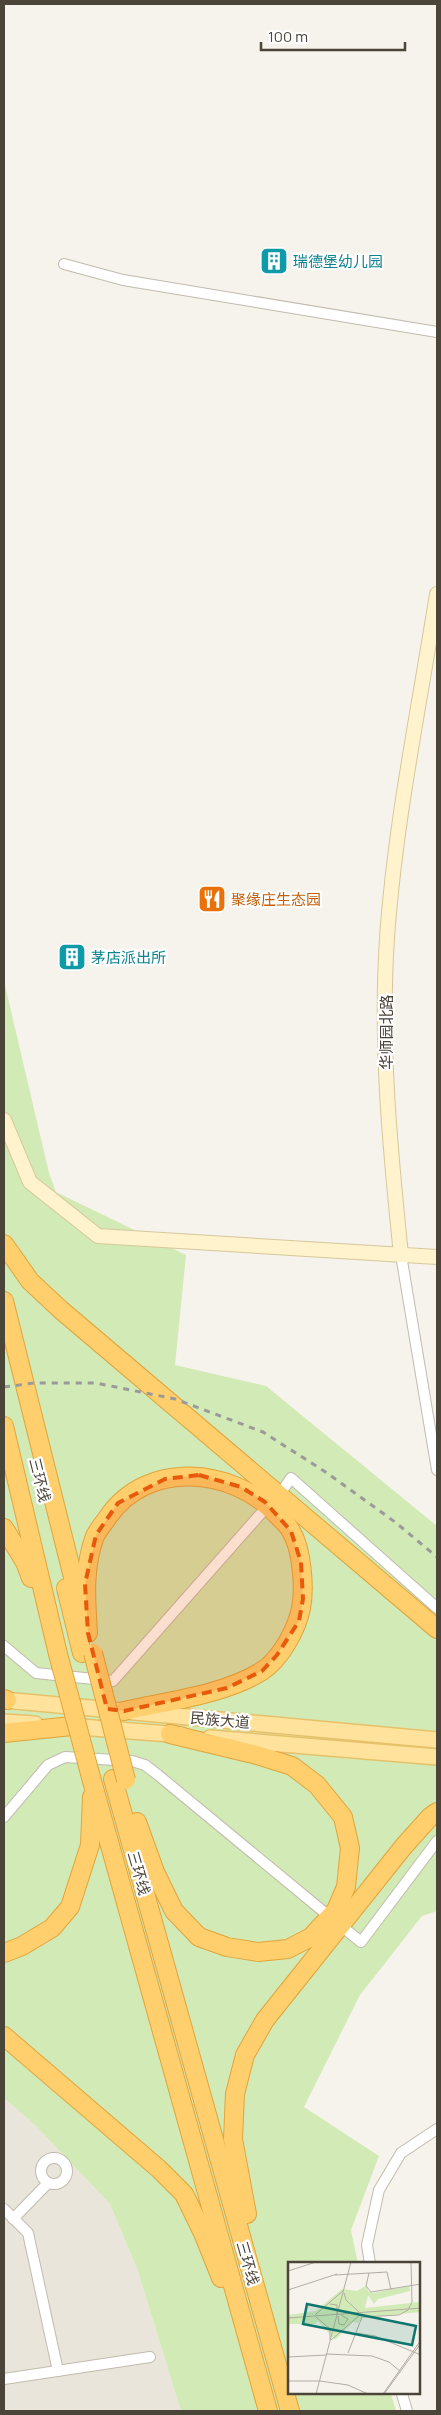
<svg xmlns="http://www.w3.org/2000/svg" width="441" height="2415" font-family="Manrope,'Noto Sans SC',sans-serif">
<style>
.residential{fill:#eae5da}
.green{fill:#d2eab5}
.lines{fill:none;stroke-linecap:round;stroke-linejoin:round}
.street-casing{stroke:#c2bbae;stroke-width:12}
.secondary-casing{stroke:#d6c79b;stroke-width:16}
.primary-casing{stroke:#e6c16a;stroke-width:18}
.highway-casing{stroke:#e0a43c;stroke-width:20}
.street{stroke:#fff;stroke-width:10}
.secondary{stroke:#fff3cd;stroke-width:14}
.primary{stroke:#ffe39c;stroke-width:15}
.highway{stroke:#ffcf6e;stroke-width:18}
.rail{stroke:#9a9a9a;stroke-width:3;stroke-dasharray:6 6;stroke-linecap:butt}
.highway-bridge-casing{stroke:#e0a43c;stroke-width:20;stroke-linecap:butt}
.highway-bridge{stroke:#ffcf6e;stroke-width:18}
.marked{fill:#e8590c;fill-opacity:0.2;stroke:#e8590c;stroke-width:4;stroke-dasharray:10 6;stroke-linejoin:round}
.labels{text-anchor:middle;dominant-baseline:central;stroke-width:4.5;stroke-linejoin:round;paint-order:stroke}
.culture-label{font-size:15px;fill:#0d838f;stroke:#fff;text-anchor:start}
.food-label{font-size:15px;fill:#c56008;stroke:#fff;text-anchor:start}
.street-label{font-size:15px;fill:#4b4439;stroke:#fff}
.inset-road{fill:none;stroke:#b2ada4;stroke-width:1}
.view{fill:#0f766e;fill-opacity:0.15;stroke:#0f766e;stroke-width:2.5}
.inset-edge{fill:none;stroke:#4b4439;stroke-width:2.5}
</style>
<rect width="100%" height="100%" fill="#f6f3ec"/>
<path class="residential" d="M4 2098 35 2125 110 2204 138 2271 181 2411H4Z"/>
<path class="green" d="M4 981 49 1173 56 1192 186 1255 175 1365 266 1386 437 1526V1911L422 1916 360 1995 304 2107 379 2156 351 2230 358 2264H290V2394H391L396 2411H181L138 2271 110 2204 35 2125 4 2098Z"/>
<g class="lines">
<defs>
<g id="street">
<path d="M64 264 123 280 437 332"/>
<path d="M401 1255 437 1470"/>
<path d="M284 1488 291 1478 437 1608"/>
<path d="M4 1646 36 1673 113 1681 264 1510"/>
<path d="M4 1817 48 1765 65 1757 132 1761 145 1765 158 1775 324 1912"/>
<path d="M345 1929 361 1942 437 1841"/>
<circle cx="54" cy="2171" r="13"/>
<path d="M4 2209 28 2233 58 2371"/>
<path d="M13 2219 48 2183"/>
<path d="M370 2264 367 2245 379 2190 401 2153 437 2129"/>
<path d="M4 2379 150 2357"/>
<path d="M402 2394 407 2411"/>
</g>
<g id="secondary">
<path d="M4 1120 30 1182 98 1236 437 1257"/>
<path d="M401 1255C390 1148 380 1045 387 938 395 823 419 708 437 594"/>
</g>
<g id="primary">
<path d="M4 1700 437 1740"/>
<path d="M4 1722 35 1724"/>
<path d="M68 1726 182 1735"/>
<path d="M210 1738 437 1757"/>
</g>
<g id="highway">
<path d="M4 1244 30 1281 61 1310 437 1629"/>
<path d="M4 1301 79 1601"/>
<path d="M4 1426 58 1654"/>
<path d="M4 1528 25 1562 31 1578"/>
<path d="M66 1588 82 1653"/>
<path d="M88 1633C86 1600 83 1568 95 1536 98 1530 104 1523 108 1517 147 1460 232 1467 276 1514 281 1519 288 1525 291 1531 302 1549 305 1588 301 1608 297 1629 280 1660 262 1671 224 1695 167 1701 124 1711"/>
<path d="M4 1699 7 1700"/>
<path d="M4 1733 72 1726"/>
<path d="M113 1779 290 2411"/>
<path d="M92 1781 268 2411"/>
<path d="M137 1822 155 1872 174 1911 199 1937 227 1947 258 1952 288 1949 311 1937 336 1910 346 1887 350 1848 343 1817 317 1785 292 1766 257 1755 170 1734"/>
<path d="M4 1953 22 1946 52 1928 70 1907 90 1845 92 1797"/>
<path d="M4 2036 159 2169 184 2194 203 2233 221 2278"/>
<path d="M247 2214 233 2139 235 2094 245 2055 265 2020 404 1846 430 1817 437 1812"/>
</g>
</defs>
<use href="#street" class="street-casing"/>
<use href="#secondary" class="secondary-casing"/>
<use href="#primary" class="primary-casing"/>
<use href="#highway" class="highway-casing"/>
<use href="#street" class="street"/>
<use href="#secondary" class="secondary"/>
<use href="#primary" class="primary"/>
<use href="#highway" class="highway"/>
<path class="rail" d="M4 1387 34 1383H96L175 1399 263 1432 327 1473 395 1522 437 1557"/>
<defs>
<g id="highway-bridge">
<path d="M93 1653 126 1780"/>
<path d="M58 1654 92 1781"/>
</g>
</defs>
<use href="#highway-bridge" class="highway-bridge-casing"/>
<use href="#highway-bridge" class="highway-bridge"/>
</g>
<path class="marked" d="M199 1475 241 1487 265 1502 291 1531 301 1562 303 1599 299 1621 277 1655 262 1671 227 1688 124 1711 107 1709 88 1633 85 1584 96 1535 118 1503 165 1479Z"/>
<defs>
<symbol id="building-square" viewBox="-11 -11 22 22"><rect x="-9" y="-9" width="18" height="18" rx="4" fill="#0f9aa8" stroke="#fff"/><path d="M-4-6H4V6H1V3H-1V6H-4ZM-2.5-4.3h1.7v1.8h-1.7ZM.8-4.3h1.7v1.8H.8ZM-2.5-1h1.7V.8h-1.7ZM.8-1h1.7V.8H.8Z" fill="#fff"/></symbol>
<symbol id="restaurant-square" viewBox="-11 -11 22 22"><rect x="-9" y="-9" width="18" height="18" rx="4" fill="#e8710a" stroke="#fff"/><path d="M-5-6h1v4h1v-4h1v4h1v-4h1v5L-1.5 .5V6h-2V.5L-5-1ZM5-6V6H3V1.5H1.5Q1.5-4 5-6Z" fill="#fff"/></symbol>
</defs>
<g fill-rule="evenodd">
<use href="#building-square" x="258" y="245" width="32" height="32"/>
<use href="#restaurant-square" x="196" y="883" width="32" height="32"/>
<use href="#building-square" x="56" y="941" width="32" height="32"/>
</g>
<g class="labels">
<g class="culture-label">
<text x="293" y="261">瑞德堡幼儿园</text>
<text x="91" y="957">茅店派出所</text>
</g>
<g class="food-label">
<text x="231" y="899">聚缘庄生态园</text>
</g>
<g class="street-label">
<text transform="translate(386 1032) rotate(-90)">华师园北路</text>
<text transform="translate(40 1480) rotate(76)">三环线</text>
<text transform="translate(220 1720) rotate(5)">民族大道</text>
<text transform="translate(139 1873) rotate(74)">三环线</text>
<text transform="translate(248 2263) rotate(74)">三环线</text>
</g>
</g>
<g transform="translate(288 2262)">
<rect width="132" height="132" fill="#f6f3ec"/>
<path d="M79 23 80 29 85 31 121 24 122 29 90 37 86 42 80 33 77 46 132 40V50L74 56 70 61 65 60 47 78 30 59 27 62H0V53L28 49 54 27 69 29Z" fill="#d2eab5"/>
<path class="inset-road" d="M0 9 28 0M81 11 78 24 83 30 133 22M47 13 99 10 103 28M0 28 49 12M56 31 58 38 71 50M42 42 49 43V52M27 53 56 28M50 54 51 62 56 63 60 57 53 53M28 55 42 67V78M0 56 133 46M68 71 87 74 133 93M43 78 73 52M60 91 74 55 111 53 120 48 124 40 123 0M38 92 84 94 101 100 113 110M0 95 39 93M0 119H31M32 119 60 123 80 132M28 132 63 0M95 132 133 78M96 132 133 81"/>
<path class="view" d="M19 42 128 64 124 83 15 62Z"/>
<rect width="132" height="132" class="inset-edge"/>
</g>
<rect width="441" height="2415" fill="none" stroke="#4b4439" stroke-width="10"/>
<path d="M261 42v8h144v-8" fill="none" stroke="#4b4439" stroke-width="2.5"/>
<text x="268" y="42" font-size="15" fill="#4b4439" stroke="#ffffff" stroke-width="4" paint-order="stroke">100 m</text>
</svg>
